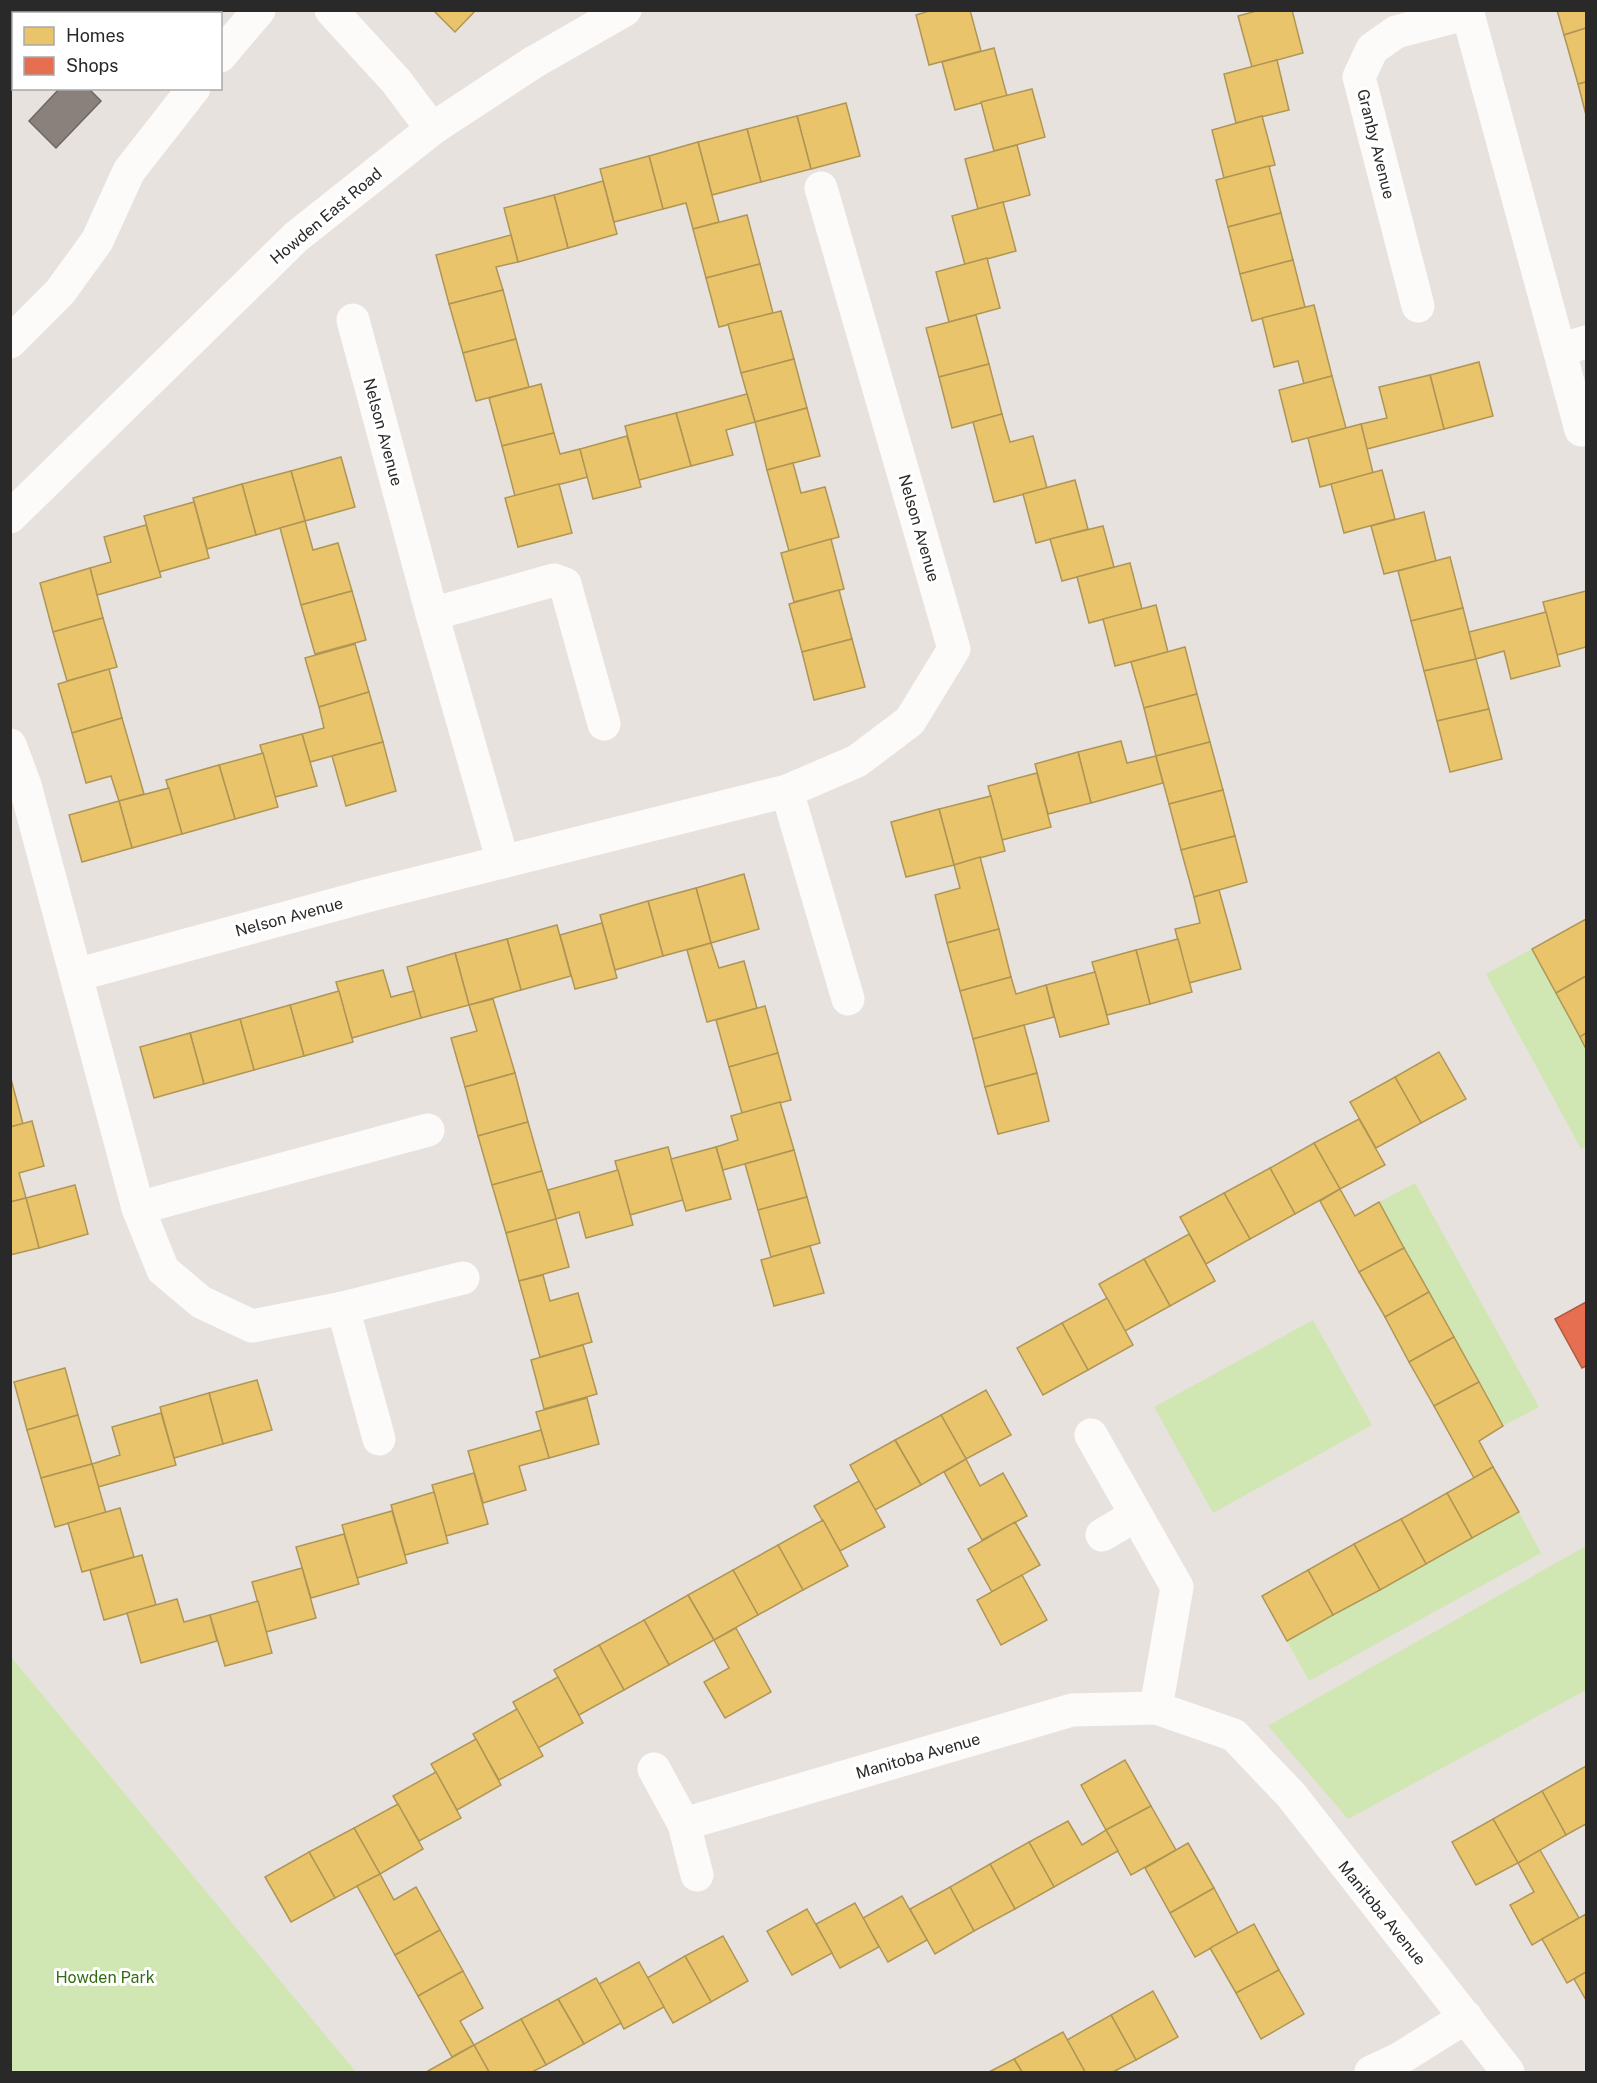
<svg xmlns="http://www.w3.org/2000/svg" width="1597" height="2083" font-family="'Public Sans',sans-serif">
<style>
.green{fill:#d0e6b3}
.homes{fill:#e9c46a;stroke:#af9656;stroke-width:1.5}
.shops{fill:#e76f51;stroke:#ae5a45;stroke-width:1.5}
.industry{fill:#8a817c;stroke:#6d6763;stroke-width:1.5}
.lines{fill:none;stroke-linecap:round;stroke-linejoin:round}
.street{stroke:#fcfbfa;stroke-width:33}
.secondary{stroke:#fcfbfa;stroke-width:33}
.labels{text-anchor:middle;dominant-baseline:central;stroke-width:6;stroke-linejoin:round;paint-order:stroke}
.street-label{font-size:16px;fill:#292929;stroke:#fff}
.park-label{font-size:16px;fill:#336c13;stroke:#fff}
</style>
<rect width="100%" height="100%" fill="#e8e2de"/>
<g class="green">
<path d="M1532 949 1586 1049V1146L1581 1149 1486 974Z"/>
<path d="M1415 1183 1539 1407 1503 1426 1379 1202Z"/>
<path d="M1313 1320 1372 1425 1213 1513 1154 1407Z"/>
<path d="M1519 1512 1541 1553 1309 1681 1287 1641Z"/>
<path d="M1586 1546V1690L1348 1819 1268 1726Z"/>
<path d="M11 1657 356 2072H11Z"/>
</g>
<g class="homes">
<path d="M433 10H476L455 32Z"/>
<path d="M932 10H970L981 51 929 65 916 15Z"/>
<path d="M1260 10H1292L1303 53 1252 67 1238 16Z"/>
<path d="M1557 10H1586V28L1564 35Z"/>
<path d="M1586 28V82L1578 84 1564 35Z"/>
<path d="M994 48 1007 96 955 110 942 62Z"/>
<path d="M1277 60 1289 110 1236 123 1224 74Z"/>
<path d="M1586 82V115L1578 84Z"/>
<path d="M1032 89 1045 137 994 151 981 102Z"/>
<path d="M846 103 860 156 811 169 797 116Z"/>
<path d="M797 116 811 169 761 182 747 129Z"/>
<path d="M1262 116 1275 165 1224 178 1212 130Z"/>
<path d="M747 129 761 182 712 195 698 142Z"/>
<path d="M698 142 719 222 693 229 686 203 663 209 649 156Z"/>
<path d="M1017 145 1030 195 978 209 965 159Z"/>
<path d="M649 156 663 209 614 222 600 169Z"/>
<path d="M1269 166 1281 213 1228 227 1216 180Z"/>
<path d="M603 181 617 234 568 248 554 195Z"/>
<path d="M554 195 568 248 518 262 504 208Z"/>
<path d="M1003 202 1016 251 965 265 952 216Z"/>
<path d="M1281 213 1293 260 1240 274 1228 227Z"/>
<path d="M747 215 760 264 706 278 693 229Z"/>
<path d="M511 235 518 262 496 267 503 290 449 304 436 255Z"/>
<path d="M987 258 1000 308 949 322 936 272Z"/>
<path d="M1293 260 1305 307 1252 321 1240 274Z"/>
<path d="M760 264 773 313 719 327 706 278Z"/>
<path d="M503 290 516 339 463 353 449 304Z"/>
<path d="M1314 305 1332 376 1304 384 1298 361 1274 367 1262 318Z"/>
<path d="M781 311 794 359 741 373 728 324Z"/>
<path d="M976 315 989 364 939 377 926 328Z"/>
<path d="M516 339 529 387 476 401 463 353Z"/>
<path d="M794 359 807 408 755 422 741 373Z"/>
<path d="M1479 362 1493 416 1444 429 1430 375Z"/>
<path d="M989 364 1002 414 952 428 939 377Z"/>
<path d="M1430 375 1444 429 1367 449 1361 424 1387 418 1379 387Z"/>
<path d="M1332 376 1346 428 1292 442 1279 390Z"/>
<path d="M541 384 554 433 502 446 489 398Z"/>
<path d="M747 394 755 422 726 430 733 455 691 466 676 413Z"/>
<path d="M807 408 820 456 767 470 755 422Z"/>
<path d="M676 413 691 466 639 480 625 426Z"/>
<path d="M1002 414 1010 442 1033 436 1047 488 994 502 973 422Z"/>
<path d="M1361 424 1373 473 1320 487 1308 438Z"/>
<path d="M554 433 560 454 580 449 588 477 515 496 502 446Z"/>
<path d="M627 436 641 487 593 499 580 449Z"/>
<path d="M341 457 355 507 305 521 291 471Z"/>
<path d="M793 463 801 493 825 487 839 537 789 551 767 470Z"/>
<path d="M1382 470 1395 519 1344 533 1331 484Z"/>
<path d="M291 471 305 521 256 535 242 484Z"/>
<path d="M1075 480 1088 529 1036 543 1023 494Z"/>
<path d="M242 484 256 535 207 549 193 498Z"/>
<path d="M559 484 572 533 518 547 505 498Z"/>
<path d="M194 502 209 558 159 572 144 516Z"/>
<path d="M1424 512 1436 561 1384 574 1371 526Z"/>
<path d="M305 521 313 550 338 543 352 591 301 605 280 528Z"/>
<path d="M146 525 161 577 97 595 90 568 111 562 104 537Z"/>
<path d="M1103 526 1114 567 1062 581 1050 539Z"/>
<path d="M831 539 844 589 794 602 781 553Z"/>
<path d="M1450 557 1463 608 1411 621 1398 571Z"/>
<path d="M1130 563 1142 609 1089 623 1077 577Z"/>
<path d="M90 568 103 618 53 632 40 583Z"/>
<path d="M839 590 852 639 802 652 789 604Z"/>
<path d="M352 591 366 640 315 654 301 605Z"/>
<path d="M1586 591V647L1557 655 1543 602Z"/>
<path d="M1156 605 1168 652 1115 666 1103 619Z"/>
<path d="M1463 608 1476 659 1424 671 1411 621Z"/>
<path d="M1546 612 1560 666 1511 679 1504 651 1476 659 1469 632Z"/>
<path d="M103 618 117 667 67 681 53 632Z"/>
<path d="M852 639 865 687 814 700 802 652Z"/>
<path d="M355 644 369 692 319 707 305 658Z"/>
<path d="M1185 647 1197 694 1144 708 1131 662Z"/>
<path d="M1476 659 1489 709 1437 721 1424 671Z"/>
<path d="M109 669 122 718 72 733 58 684Z"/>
<path d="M369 692 383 742 310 762 302 734 324 728 319 707Z"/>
<path d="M1197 694 1210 742 1156 756 1144 708Z"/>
<path d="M1489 709 1502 759 1450 772 1437 721Z"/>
<path d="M122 718 144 794 119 801 111 776 86 783 72 733Z"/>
<path d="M302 734 317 786 275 797 260 745Z"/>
<path d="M1121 741 1127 763 1156 756 1163 783 1091 803 1078 752Z"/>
<path d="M383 742 396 791 346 806 332 756Z"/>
<path d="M1210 742 1223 790 1169 804 1156 756Z"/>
<path d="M1078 752 1091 803 1048 814 1035 764Z"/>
<path d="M263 753 278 807 235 819 219 765Z"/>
<path d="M219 765 235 819 182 834 166 780Z"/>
<path d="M1037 773 1051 827 1002 840 988 786Z"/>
<path d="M169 788 182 834 132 848 119 801Z"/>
<path d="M1223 790 1235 836 1181 850 1169 804Z"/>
<path d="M991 796 1005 851 954 865 939 809Z"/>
<path d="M119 801 132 848 82 862 69 815Z"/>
<path d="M939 809 954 865 906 877 891 822Z"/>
<path d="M1235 836 1247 882 1194 897 1181 850Z"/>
<path d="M980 857 999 929 947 943 935 895 960 888 954 865Z"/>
<path d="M744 874 759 929 711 943 696 888Z"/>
<path d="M696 888 711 943 663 956 648 901Z"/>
<path d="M1219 890 1241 969 1189 983 1175 929 1200 923 1194 897Z"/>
<path d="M648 901 663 956 615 970 600 915Z"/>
<path d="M1586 919V976L1556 993 1532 949Z"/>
<path d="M602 923 617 978 575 989 560 935Z"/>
<path d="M557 925 571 976 521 990 507 939Z"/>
<path d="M999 929 1011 977 960 991 947 943Z"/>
<path d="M507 939 521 990 469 1005 455 953Z"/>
<path d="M1178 939 1192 992 1150 1004 1136 950Z"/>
<path d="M711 943 719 968 744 961 757 1008 707 1022 687 950Z"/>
<path d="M1136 950 1150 1004 1107 1015 1092 962Z"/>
<path d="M455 953 469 1005 421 1018 407 967Z"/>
<path d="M383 970 391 997 414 991 421 1018 352 1038 336 982Z"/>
<path d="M1095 972 1109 1024 1060 1037 1046 985Z"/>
<path d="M1586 976V1033L1580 1037 1556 993Z"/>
<path d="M1011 977 1016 994 1046 985 1054 1017 973 1039 960 991Z"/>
<path d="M339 991 353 1042 304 1056 290 1005Z"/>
<path d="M493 999 515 1073 465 1087 451 1038 477 1031 469 1005Z"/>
<path d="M290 1005 304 1056 254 1070 240 1019Z"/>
<path d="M765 1006 778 1053 729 1067 716 1020Z"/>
<path d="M240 1019 254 1070 204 1084 190 1033Z"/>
<path d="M1024 1025 1037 1073 985 1087 973 1039Z"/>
<path d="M190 1033 204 1084 154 1098 140 1047Z"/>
<path d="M1586 1033V1049L1580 1037Z"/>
<path d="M1439 1052 1466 1099 1421 1123 1395 1077Z"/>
<path d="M778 1053 791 1100 742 1113 729 1067Z"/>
<path d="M515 1073 528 1122 478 1136 465 1087Z"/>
<path d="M1037 1073 1049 1121 998 1134 985 1087Z"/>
<path d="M1395 1077 1421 1123 1376 1148 1350 1102Z"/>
<path d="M11 1079 23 1124 10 1127V1079Z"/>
<path d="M780 1102 794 1150 723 1170 716 1147 738 1140 731 1116Z"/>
<path d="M1359 1119 1385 1165 1340 1189 1314 1143Z"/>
<path d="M32 1121 44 1166 19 1173 26 1198 10 1202V1127Z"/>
<path d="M528 1122 542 1171 492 1185 478 1136Z"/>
<path d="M1314 1143 1340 1189 1295 1214 1270 1168Z"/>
<path d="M668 1147 683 1200 630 1215 615 1161Z"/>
<path d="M716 1147 731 1199 686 1211 671 1159Z"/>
<path d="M794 1150 807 1197 758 1210 745 1164Z"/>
<path d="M1270 1168 1295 1214 1250 1239 1224 1193Z"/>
<path d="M618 1170 633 1225 586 1238 579 1212 556 1219 548 1190Z"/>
<path d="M542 1171 556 1219 506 1233 492 1185Z"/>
<path d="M75 1185 88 1234 39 1248 26 1198Z"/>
<path d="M1340 1189 1355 1216 1379 1202 1404 1248 1359 1272 1320 1201Z"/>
<path d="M1224 1193 1250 1239 1206 1264 1180 1217Z"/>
<path d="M807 1197 820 1243 771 1257 758 1210Z"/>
<path d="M26 1198 39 1248 10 1255V1202Z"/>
<path d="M556 1219 569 1267 519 1281 506 1233Z"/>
<path d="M1189 1234 1215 1281 1170 1306 1144 1259Z"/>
<path d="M810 1246 824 1293 774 1306 761 1260Z"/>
<path d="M1404 1248 1429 1292 1385 1317 1359 1272Z"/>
<path d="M1144 1259 1170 1306 1125 1331 1099 1284Z"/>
<path d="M543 1275 550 1301 578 1293 592 1342 540 1357 519 1281Z"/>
<path d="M1429 1292 1454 1337 1409 1362 1385 1317Z"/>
<path d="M1107 1298 1133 1345 1088 1370 1062 1323Z"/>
<path d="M1062 1323 1088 1370 1043 1395 1017 1348Z"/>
<path d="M1454 1337 1479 1382 1434 1406 1409 1362Z"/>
<path d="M583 1345 597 1394 544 1409 531 1360Z"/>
<path d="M65 1368 78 1415 27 1430 14 1382Z"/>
<path d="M257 1380 272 1430 223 1444 209 1393Z"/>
<path d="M1479 1382 1503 1426 1479 1441 1493 1467 1474 1478 1434 1406Z"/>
<path d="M986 1390 1011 1435 966 1459 941 1415Z"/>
<path d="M209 1393 223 1444 174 1458 160 1407Z"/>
<path d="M587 1398 599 1444 549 1458 536 1412Z"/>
<path d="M161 1413 176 1465 98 1487 92 1464 120 1455 112 1427Z"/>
<path d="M78 1415 92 1464 41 1478 27 1430Z"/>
<path d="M941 1415 966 1459 921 1485 895 1440Z"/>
<path d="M541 1430 549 1458 519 1466 526 1490 483 1503 468 1451Z"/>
<path d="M895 1440 921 1485 875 1510 850 1465Z"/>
<path d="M966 1459 980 1486 1003 1473 1027 1516 982 1540 944 1472Z"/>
<path d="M92 1464 106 1513 55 1527 41 1478Z"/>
<path d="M1493 1467 1519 1512 1472 1538 1447 1493Z"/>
<path d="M474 1473 488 1524 446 1536 432 1485Z"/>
<path d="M859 1481 885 1527 840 1551 814 1506Z"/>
<path d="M434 1492 448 1543 405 1555 391 1505Z"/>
<path d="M1447 1493 1472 1538 1426 1564 1401 1519Z"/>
<path d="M120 1508 134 1557 82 1572 68 1523Z"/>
<path d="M392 1511 407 1563 357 1578 342 1525Z"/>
<path d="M1401 1519 1426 1564 1380 1590 1354 1544Z"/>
<path d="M823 1520 848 1566 803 1590 778 1545Z"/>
<path d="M1015 1522 1040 1565 992 1592 968 1549Z"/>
<path d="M344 1534 359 1584 311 1598 296 1547Z"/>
<path d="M1354 1544 1380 1590 1333 1615 1308 1570Z"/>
<path d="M778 1545 803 1590 758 1615 733 1570Z"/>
<path d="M142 1555 156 1605 104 1620 90 1570Z"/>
<path d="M302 1568 316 1618 266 1632 252 1582Z"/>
<path d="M733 1570 758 1615 714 1640 688 1595Z"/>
<path d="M1308 1570 1333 1615 1287 1641 1262 1596Z"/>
<path d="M1022 1575 1047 1620 1001 1645 977 1600Z"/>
<path d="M688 1595 714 1640 669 1665 644 1620Z"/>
<path d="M177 1599 184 1622 210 1615 217 1641 141 1663 127 1613Z"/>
<path d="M258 1601 272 1653 225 1666 210 1615Z"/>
<path d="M644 1620 669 1665 624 1690 599 1645Z"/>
<path d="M736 1628 771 1692 725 1718 704 1682 729 1668 714 1640Z"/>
<path d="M599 1645 624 1690 579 1715 554 1670Z"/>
<path d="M558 1677 583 1723 538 1748 513 1702Z"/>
<path d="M517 1709 543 1756 499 1780 473 1734Z"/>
<path d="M476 1739 501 1785 457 1810 431 1764Z"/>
<path d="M1125 1760 1151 1806 1106 1830 1081 1785Z"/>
<path d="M1586 1766V1824L1566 1835 1542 1791Z"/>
<path d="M436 1772 461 1818 419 1841 393 1796Z"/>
<path d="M1542 1791 1566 1835 1518 1863 1493 1819Z"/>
<path d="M398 1804 423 1849 380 1874 354 1828Z"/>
<path d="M1151 1806 1176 1850 1131 1875 1106 1830Z"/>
<path d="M1493 1819 1518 1863 1476 1885 1452 1842Z"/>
<path d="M1068 1821 1082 1845 1106 1830 1118 1851 1054 1887 1029 1842Z"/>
<path d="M354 1828 380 1874 335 1898 309 1852Z"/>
<path d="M1029 1842 1054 1887 1015 1909 990 1864Z"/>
<path d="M1188 1843 1214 1888 1170 1913 1145 1868Z"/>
<path d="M1540 1850 1579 1918 1532 1945 1510 1905 1534 1892 1518 1863Z"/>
<path d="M309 1852 335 1898 291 1922 265 1877Z"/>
<path d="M990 1864 1015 1909 974 1931 950 1887Z"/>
<path d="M380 1874 394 1900 416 1887 440 1930 395 1955 357 1886Z"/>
<path d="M950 1887 974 1931 935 1954 910 1909Z"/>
<path d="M1214 1888 1238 1933 1195 1957 1170 1913Z"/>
<path d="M902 1896 927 1940 888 1962 863 1918Z"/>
<path d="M855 1903 879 1947 840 1968 816 1924Z"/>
<path d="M807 1909 832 1953 792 1975 767 1931Z"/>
<path d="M1586 1914V1972L1567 1983 1542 1939Z"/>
<path d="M1254 1924 1279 1970 1236 1993 1210 1948Z"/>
<path d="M440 1930 463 1971 418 1996 395 1955Z"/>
<path d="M723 1936 748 1981 711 2002 685 1956Z"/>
<path d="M685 1956 711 2002 673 2023 647 1978Z"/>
<path d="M639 1962 664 2007 624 2029 599 1984Z"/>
<path d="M1279 1970 1304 2014 1261 2039 1236 1993Z"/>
<path d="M463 1971 483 2008 460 2021 474 2045 452 2057 418 1996Z"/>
<path d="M1586 1972V2000L1574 1979Z"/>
<path d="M596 1978 621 2023 584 2044 558 1999Z"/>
<path d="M1153 1991 1178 2037 1136 2060 1111 2015Z"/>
<path d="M558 1999 584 2044 546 2065 521 2019Z"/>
<path d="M1111 2015 1136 2060 1113 2072H1085L1067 2040Z"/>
<path d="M521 2019 546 2065 532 2072H489L474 2045Z"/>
<path d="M1063 2032 1085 2072H1022L1014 2059Z"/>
<path d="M474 2045 489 2072H429L428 2071Z"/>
<path d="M1014 2059 1022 2072H989Z"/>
</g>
<path class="shops" d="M1586 1302V1366L1582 1368 1555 1319Z"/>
<path class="industry" d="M60 88H88L101 101 56 148 29 121Z"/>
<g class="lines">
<g class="street">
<path d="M331 10 396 81 432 129"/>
<path d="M1467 10 1581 430"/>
<path d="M220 56 259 10"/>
<path d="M1418 306 1359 77 1372 49 1396 32 1468 13"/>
<path d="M353 320 432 614 503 862"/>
<path d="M10 342 60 292 97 241 129 171 194 88"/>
<path d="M1560 350 1586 342"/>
<path d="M432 614 554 580 565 584 604 724"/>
<path d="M10 745 25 785 138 1208 163 1270 201 1302 252 1326 343 1308 463 1278"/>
<path d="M787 791 848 999"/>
<path d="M76 975 374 894 787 791 857 761 910 721 954 649 821 188"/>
<path d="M138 1208 428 1130"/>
<path d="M343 1308 379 1439"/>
<path d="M1091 1435 1177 1587 1156 1708 1234 1735 1292 1796 1508 2072"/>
<path d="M1102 1535 1136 1515"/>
<path d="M654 1769 684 1824"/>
<path d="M697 1875 684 1824 1072 1710 1156 1708"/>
<path d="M1371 2072 1399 2059 1466 2017"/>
</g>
<path class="secondary" d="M10 517 296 237 432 129 534 62 625 10"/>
</g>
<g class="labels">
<g class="street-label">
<text transform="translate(1376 144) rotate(76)">Granby Avenue</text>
<text transform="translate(326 216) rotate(-40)">Howden East Road</text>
<text transform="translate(383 432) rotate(75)">Nelson Avenue</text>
<text transform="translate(919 528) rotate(74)">Nelson Avenue</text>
<text transform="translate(289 917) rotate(-15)">Nelson Avenue</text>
<text transform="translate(918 1756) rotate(-16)">Manitoba Avenue</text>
<text transform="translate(1382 1913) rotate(51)">Manitoba Avenue</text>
</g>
<g class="park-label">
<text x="105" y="1977">Howden Park</text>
</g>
</g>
<rect width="1597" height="2083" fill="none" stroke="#292929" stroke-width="24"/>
<rect x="12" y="12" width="210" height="78" fill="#ffffff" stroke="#a9a9a9" stroke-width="1.5"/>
<rect x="24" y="27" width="30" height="18" fill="#e9c46a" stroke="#a9a9a9" stroke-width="1.5"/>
<text x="66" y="42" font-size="18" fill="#292929">Homes</text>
<rect x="24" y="57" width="30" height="18" fill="#e76f51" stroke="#a9a9a9" stroke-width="1.5"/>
<text x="66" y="72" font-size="18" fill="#292929">Shops</text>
</svg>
